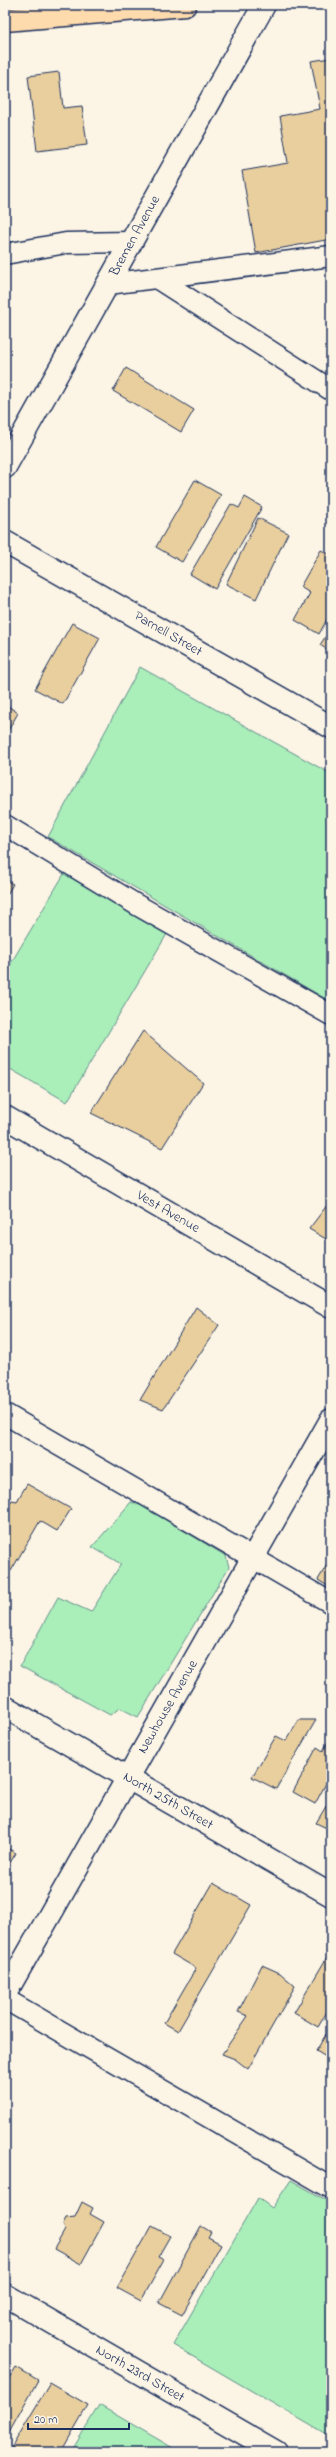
<svg xmlns="http://www.w3.org/2000/svg" width="336" height="2457" font-family="'Indie Flower',sans-serif">
<style>
.green{fill:#aaeeb9;stroke:#628e8c}
.building{fill:#e9cf9e;stroke:#1b2f5e}
.lines{fill:none;stroke-linecap:round;stroke-linejoin:round}
.lane-casing{stroke:#1b2f5e;stroke-width:23}
.street-casing{stroke:#1b2f5e;stroke-width:25}
.primary-casing{stroke:#1b2f5e;stroke-width:25}
.lane{stroke:#fcf5e5;stroke-width:20}
.street{stroke:#fcf5e5;stroke-width:22}
.primary{stroke:#fedbac;stroke-width:22}
.labels{text-anchor:middle;dominant-baseline:central;stroke-width:3;stroke-linejoin:round;paint-order:stroke}
.street-label{font-size:14px;fill:#1b2f5e;stroke:#fcf5e5}
</style>
<rect width="100%" height="100%" fill="#fcf5e5"/>
<filter id="ink" filterUnits="userSpaceOnUse"><feTurbulence type="fractalNoise" baseFrequency=".025" numOctaves="2"/><feDisplacementMap in="SourceGraphic" scale="8" xChannelSelector="R" yChannelSelector="G"/><feConvolveMatrix kernelMatrix="1 2 1 2 8 2 1 2 1" color-interpolation-filters="sRGB"/></filter>
<g filter="url(#ink)">
<g class="green">
<path d="M140 667 331 774V1002L48 837Z"/>
<path d="M67 869 170 929 67 1102 5 1066V973Z"/>
<path d="M131 1502 143 1506 226 1556 229 1567 138 1717 120 1708 110 1715 20 1666 58 1597 91 1612 121 1564 92 1547Z"/>
<path d="M291 2180 331 2203V2430L327 2435 173 2345 258 2198 272 2208Z"/>
<path d="M99 2405 180 2452H71Z"/>
</g>
<g class="building">
<path d="M331 58V239L256 253 242 171 288 163 280 116 320 109 311 61Z"/>
<path d="M59 72 63 108 82 106 87 145 37 151 28 76Z"/>
<path d="M126 368 194 410 181 432 113 391Z"/>
<path d="M195 480 221 495 182 562 156 547Z"/>
<path d="M245 497 262 507 215 589 190 574 231 504 239 508Z"/>
<path d="M258 518 288 533 256 599 226 584Z"/>
<path d="M321 550 331 555V612L319 634 295 620 310 593 300 587Z"/>
<path d="M72 623 100 638 63 704 35 689Z"/>
<path d="M331 628V652L320 645Z"/>
<path d="M5 704 18 713 5 736Z"/>
<path d="M5 880 13 884 5 898Z"/>
<path d="M143 1031 203 1083 162 1148 91 1113Z"/>
<path d="M331 1200V1242L309 1229Z"/>
<path d="M196 1307 219 1325 163 1409 140 1400Z"/>
<path d="M27 1484 71 1509 57 1531 40 1521 11 1571 5 1567V1512L12 1500 17 1501Z"/>
<path d="M331 1558V1588L318 1580Z"/>
<path d="M299 1720H316L276 1789 252 1777 276 1736 286 1741Z"/>
<path d="M331 1736V1774L315 1804 293 1792 317 1747 323 1751Z"/>
<path d="M331 1798V1830L316 1823Z"/>
<path d="M5 1847 16 1853 5 1871Z"/>
<path d="M213 1883 251 1905 178 2031 164 2023 196 1968 172 1954Z"/>
<path d="M330 1952 331 2005 318 2027 294 2013Z"/>
<path d="M262 1965 280 1973 295 1986 248 2069 235 2059 222 2054 248 2016 238 2012Z"/>
<path d="M331 2026V2060L316 2051Z"/>
<path d="M82 2202 93 2208 90 2214 104 2222 81 2264 54 2249 65 2230 63 2224 66 2218 75 2217Z"/>
<path d="M152 2226 170 2236 158 2257 164 2260 141 2301 117 2288Z"/>
<path d="M201 2226 211 2232 208 2237 221 2244 182 2315 159 2303Z"/>
<path d="M16 2367 38 2380 5 2439V2386Z"/>
<path d="M50 2383 88 2405 61 2452H15L10 2450Z"/>
</g>
<g class="lines">
<defs>
<g id="lane">
<path d="M5 254 66 243 131 242"/>
<path d="M158 279 331 390"/>
<path d="M108 284 331 256"/>
<path d="M5 825 137 905 331 1015"/>
<path d="M5 1414 331 1603"/>
<path d="M5 1999 331 2188"/>
</g>
<g id="street">
<path d="M5 467 264 5"/>
<path d="M5 542 331 727"/>
<path d="M5 1117 331 1307"/>
<path d="M5 1707 331 1895"/>
<path d="M5 1994 331 1420"/>
<path d="M5 2295 276 2452"/>
</g>
<path id="primary" d="M5 20 185 5"/>
</defs>
<use href="#lane" class="lane-casing"/>
<use href="#street" class="street-casing"/>
<use href="#primary" class="primary-casing"/>
<use href="#lane" class="lane"/>
<use href="#street" class="street"/>
<use href="#primary" class="primary"/>
</g>
</g>
<g class="labels">
<g class="street-label">
<text transform="translate(135 236) rotate(-61)">Bremen Avenue</text>
<text transform="translate(168 634) rotate(30)">Parnell Street</text>
<text transform="translate(168 1212) rotate(30)">Vest Avenue</text>
<text transform="translate(168 1707) rotate(-60)">Newhouse Avenue</text>
<text transform="translate(168 1801) rotate(30)">North 25th Street</text>
<text transform="translate(140 2374) rotate(30)">North 23rd Street</text>
</g>
</g>
<rect width="336" height="2457" fill="none" stroke="#fcf5e5" stroke-width="20"/>
<rect x="10" y="10" width="316" height="2437" fill="none" stroke="#1b2f5e" stroke-width="1.5" filter="url(#ink)"/>
<path d="M28 2423v6h101v-6" fill="none" stroke="#1b2f5e" stroke-width="2"/>
<text x="34" y="2423" font-size="12" fill="#1b2f5e" stroke="#fcf5e5" stroke-width="3" paint-order="stroke">20 m</text>
</svg>
